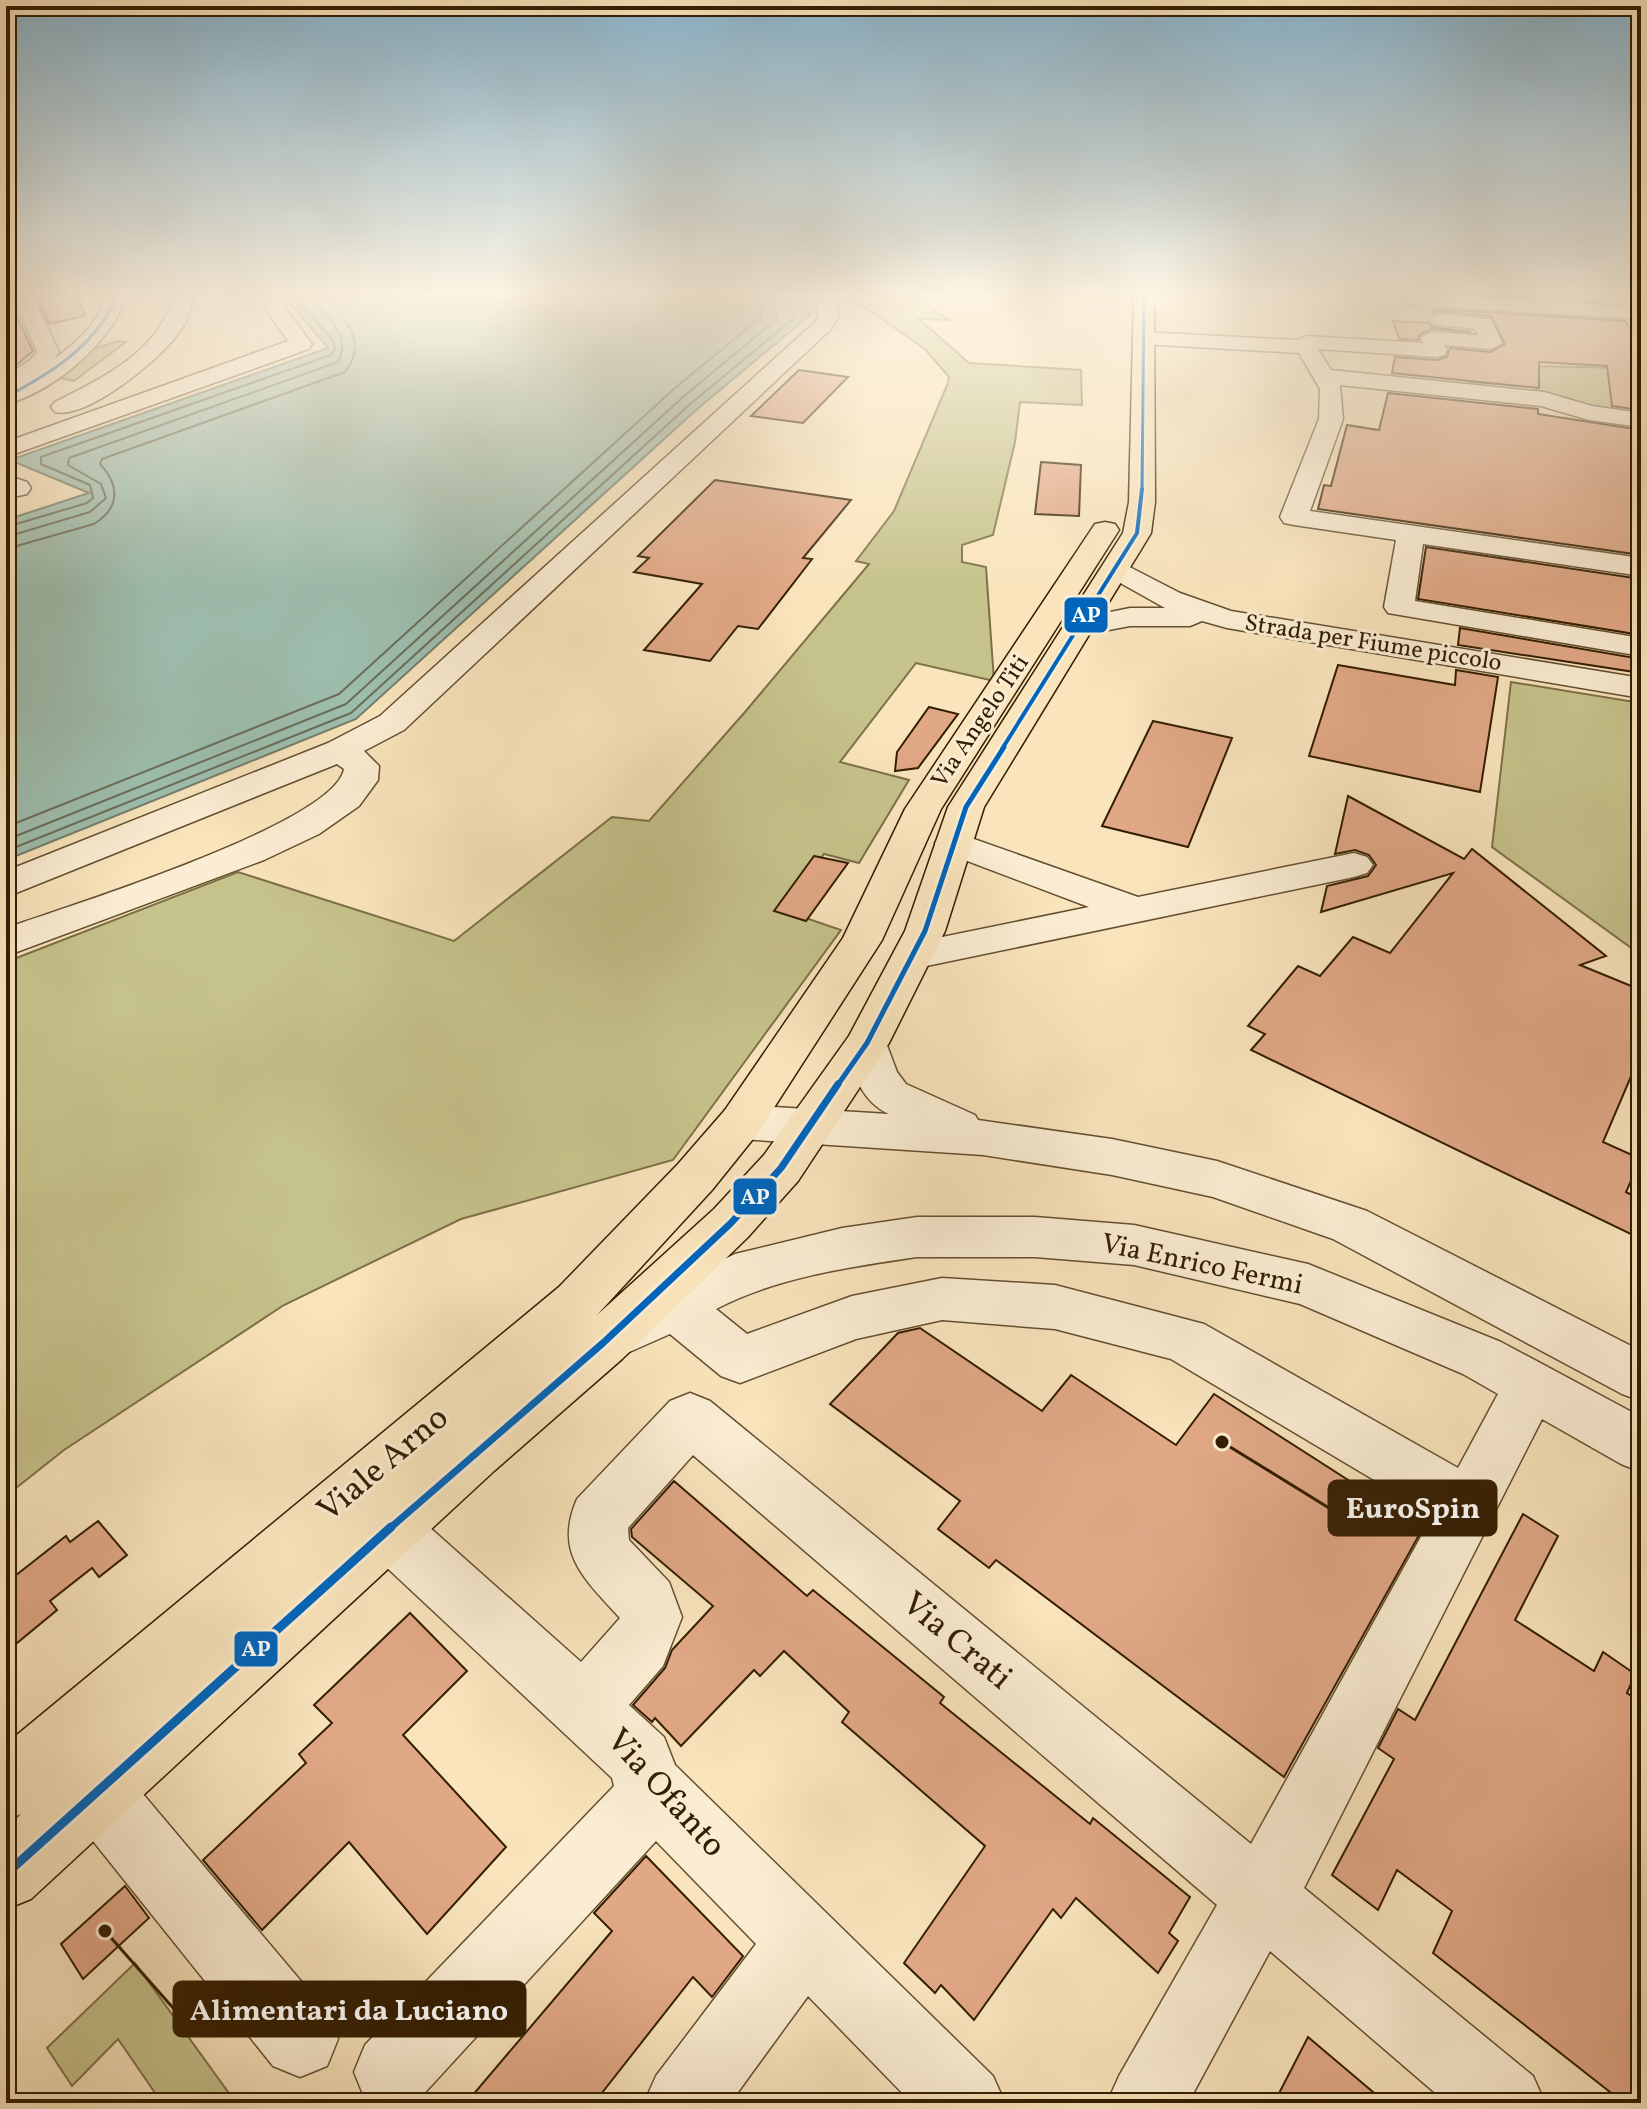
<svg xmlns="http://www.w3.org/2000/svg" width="1647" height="2109" font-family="Vollkorn,serif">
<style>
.green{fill:#c6c28b;stroke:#7c7046;stroke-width:2}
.water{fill:#9ebfb0;stroke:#737e6a;stroke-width:2}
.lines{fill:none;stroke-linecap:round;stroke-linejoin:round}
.shore{stroke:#686e58;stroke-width:2}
.building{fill:#e1a886;stroke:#331d01;stroke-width:2}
.minor-casing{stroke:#644f30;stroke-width:3}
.major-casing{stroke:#331d01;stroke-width:3}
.minor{fill:#fbedd3;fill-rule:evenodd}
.major{fill:#f9e4bc;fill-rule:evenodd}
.bus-1-far4-casing{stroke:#fbedd3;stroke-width:6}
.bus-1-far3-casing{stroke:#fbedd3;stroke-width:8}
.bus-1-far2-casing{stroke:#fbedd3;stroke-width:10}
.bus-1-far1-casing{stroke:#fbedd3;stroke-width:13}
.bus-1-casing{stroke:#fbedd3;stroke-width:15}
.bus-1-far4{stroke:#0065bd;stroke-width:3}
.bus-1-far3{stroke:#0065bd;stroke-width:4}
.bus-1-far2{stroke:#0065bd;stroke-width:5}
.bus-1-far1{stroke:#0065bd;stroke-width:7}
.bus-1{stroke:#0065bd;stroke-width:9}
.labels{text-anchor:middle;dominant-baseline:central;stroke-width:6;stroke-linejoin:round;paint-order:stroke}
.far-street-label{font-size:24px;fill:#331d01;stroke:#fbedd3}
.street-label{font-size:28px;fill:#331d01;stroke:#fbedd3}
.near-street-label{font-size:34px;fill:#331d01;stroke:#fbedd3}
.leader{fill:none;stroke:#331d01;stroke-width:3}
.callout-dot{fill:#331d01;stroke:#fbedd3;stroke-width:3}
.callout{fill:#331d01;stroke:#331d01;stroke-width:3}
.callout-label{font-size:30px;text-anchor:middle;font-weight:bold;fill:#fff}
.line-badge{stroke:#fbedd3;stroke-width:3}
.badge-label{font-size:22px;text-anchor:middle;font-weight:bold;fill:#fff}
</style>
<rect width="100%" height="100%" fill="#f9e4bc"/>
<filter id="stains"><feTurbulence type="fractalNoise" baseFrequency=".0025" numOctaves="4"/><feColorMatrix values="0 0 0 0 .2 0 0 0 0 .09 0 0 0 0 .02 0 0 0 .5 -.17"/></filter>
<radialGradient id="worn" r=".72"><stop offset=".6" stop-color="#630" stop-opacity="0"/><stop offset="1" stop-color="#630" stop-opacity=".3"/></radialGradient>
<g class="green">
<path d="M844 293H910L949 320 919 319 969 363 1081 370 1082 405 1020 402 1015 442 993 535 962 545V562L986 567 994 681 916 663 840 762 909 780 859 863 824 854 782 910 841 930 673 1160 461 1219 284 1305 64 1450 6 1496V962L238 872 454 941 612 817 649 821 745 712 869 564 856 561 894 511 948 383 949 377 925 349Z"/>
<path d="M119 341 126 342 74 381 51 376 86 351Z"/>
<path d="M1464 364C1523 367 1582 366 1641 369L1612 405V412L1539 394 1535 387 1470 382Z"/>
<path d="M1511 682 1641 703V955L1492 847Z"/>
<path d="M135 1963 236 2103H162L118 2039 72 2086 47 2048Z"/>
</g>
<path class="water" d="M282 293H783L811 314 695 411 356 719 6 860V520L89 493 10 460 328 348Z"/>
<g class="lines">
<g class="shore">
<path d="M6 527 87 503 93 498 90 485 41 464V457L331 355 335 349 333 341 292 293"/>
<path d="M6 537 90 512 106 498 101 484 68 465 69 458 338 362C353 335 323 312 306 293"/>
<path d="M6 549 94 524C120 508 120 485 100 464L102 459 345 372C370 339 343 318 321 293"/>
<path d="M6 827 339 694 675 388 761 317 757 293"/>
<path d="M6 840 346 704 683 397 778 318 769 293"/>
<path d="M6 851 351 713 689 405 794 318 795 313 781 301 779 293"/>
</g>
</g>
<g class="building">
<path d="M6 293 33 351 14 367 6 368Z"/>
<path d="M34 293H77L85 316 49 324Z"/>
<path d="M1439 293H1599L1606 302Z"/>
<path d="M1433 309 1625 321 1641 343V410L1612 406 1607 366 1539 362V388L1392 373 1395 357 1437 360 1447 357 1450 348 1491 352 1505 344 1491 316 1439 311 1434 313Z"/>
<path d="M1393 321 1428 323 1432 327 1471 332 1431 329 1419 335 1418 340 1399 339Z"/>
<path d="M799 370 848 377 803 423 751 416Z"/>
<path d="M1388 393 1538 409V414L1641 430V555L1318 509 1324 485 1331 486 1347 425 1379 430Z"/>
<path d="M1041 462 1081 465 1079 516 1035 514Z"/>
<path d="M715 480 851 500 803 558 812 559 758 629 738 626 710 661 644 650 702 584 634 572 649 558 638 556Z"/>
<path d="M1426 547 1641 579V635L1418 599Z"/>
<path d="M1460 628 1641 659V673L1458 645Z"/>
<path d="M1338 665 1455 685 1456 670 1498 677 1480 792 1309 756Z"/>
<path d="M929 707 958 714 918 768 895 771 897 752Z"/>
<path d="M1153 721 1232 738 1188 847 1102 826Z"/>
<path d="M1348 796 1464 859 1472 849 1606 956 1580 965 1641 990V1053L1603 1142 1641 1159 1626 1192 1641 1200V1239L1251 1050 1265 1034 1248 1026 1298 966 1320 976 1353 937 1390 953 1453 873 1321 912 1327 886 1368 876 1376 865 1369 855 1355 850 1335 854Z"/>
<path d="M814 856 848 863 806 921 774 911Z"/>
<path d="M920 1328 1042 1411 1071 1375 1176 1445 1214 1394 1423 1528 1284 1777 996 1560 989 1568 938 1529 960 1501 830 1404 898 1333Z"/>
<path d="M674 1481 807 1596 813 1590 944 1697 940 1703 1090 1824 1093 1818 1190 1897 1169 1933 1178 1941 1158 1973 1076 1898 1061 1918 1053 1909 974 2020 941 1985 935 1993 904 1963 985 1846 842 1722 849 1712 784 1651 760 1676 754 1670 681 1746 655 1718 652 1722 633 1705 665 1668 672 1650 713 1606 632 1537 631 1529Z"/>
<path d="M1523 1514 1558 1536 1515 1620 1594 1671 1603 1652 1635 1674 1627 1693 1641 1702V2070L1630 2103H1624L1433 1953 1452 1911 1397 1870 1378 1910 1332 1875 1394 1759 1378 1748 1398 1709 1415 1720Z"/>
<path d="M98 1521 127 1555 99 1577 92 1568 50 1601 57 1610 17 1643 6 1629V1583L66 1536 70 1542Z"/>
<path d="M410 1613 467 1671 403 1735 506 1847 427 1934 349 1842 262 1930 203 1860 306 1763 299 1754 332 1723 314 1705Z"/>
<path d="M646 1856 743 1956 712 1997 693 1977 594 2103H466L612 1931 594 1913Z"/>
<path d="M125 1886 149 1918 83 1979 61 1944Z"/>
<path d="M1308 2037 1386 2103H1274Z"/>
</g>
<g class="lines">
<defs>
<g id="minor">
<path d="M11 293H31L59 352 54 359C76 343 95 326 105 301L100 293H120L125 301C109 344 51 393 6 404V388L12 385 6 382V376L30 360 37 352Z"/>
<path d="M174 293H194C191 308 188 321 178 334 160 359 87 420 55 412L51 407 55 402C103 378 162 350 174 293Z"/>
<path d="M254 293H274L312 344 309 349 6 457V442L288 341Z"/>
<path d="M801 293C821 293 833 294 839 315L831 329 404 730 364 751 379 766 378 780 359 806 319 834 264 860 6 956V928C63 908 335 824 344 769L337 764 6 897V871L328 743 380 716 815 322 819 315 817 307Z"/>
<path d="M1417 295 1641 307V319L1410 305 1407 301 1410 297Z"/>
<path d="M1439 314 1491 319 1502 343 1491 349 1444 345 1447 350 1444 355 1436 357 1318 349 1331 370 1544 392 1592 406 1641 413V427L1589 420 1541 406 1340 385 1343 419 1310 511 1641 558V576L1423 544 1415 601 1641 638V656L1388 613 1384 607 1396 540 1294 525 1284 523 1280 517 1319 419 1320 389 1299 353 1143 344 1132 338 1143 332 1298 340 1307 336 1424 343 1420 338 1431 332 1478 335 1475 329 1432 324 1429 320Z"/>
<path d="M6 475 27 482 31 488 27 494 18 496 6 492Z"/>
<path d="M1116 560 1180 593 1231 611 1641 678V698L1227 628 1202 621 1190 626H1130L1082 635 1071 632 1067 626 1071 620 1130 608H1165L1106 575 1102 569 1106 563Z"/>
<path d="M954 832 1138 897 1354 853 1367 857 1373 865 1367 873 1354 877 912 969 898 966 892 956 898 946 1089 907 941 851 935 843 941 835Z"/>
<path d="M867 1028 882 1032 897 1072 906 1084 975 1115 978 1120 1112 1139 1217 1161 1367 1211 1641 1351V1401L1622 1394 1333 1239 1213 1197 1112 1175 983 1155 741 1139 725 1134 718 1122 725 1110 741 1105 889 1114C860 1101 853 1072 845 1043L852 1032Z"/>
<path d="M917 1217H1035L1134 1225 1308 1264 1501 1342 1641 1417V1472L1621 1464 1542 1419 1304 1888 1533 2076 1545 2103H1447L1270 1951 1188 2103H1107L1119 2076 1217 1905 693 1455 628 1528 629 1540 669 1582 682 1617 663 1666 629 1705 664 1737 675 1765 993 2076 1005 2103H912L808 1996 730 2103H644L656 2076 756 1944 656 1841 419 2099C403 2105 381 2105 365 2099L354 2072 365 2045 614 1786 612 1778 368 1550 359 1530 368 1510 389 1502 410 1510 581 1662 620 1618C586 1580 553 1554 577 1499L670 1401 690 1393 710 1401 1251 1844 1433 1515 1171 1359 1055 1329 942 1320 856 1339 740 1383 721 1376 670 1334 627 1353 608 1347 601 1331 608 1315 735 1254 842 1228ZM917 1257H1035L1134 1265 1300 1304 1463 1374 1498 1394 1458 1468 1204 1324 1055 1285 942 1278 852 1296 747 1334 716 1309C777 1277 849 1267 917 1257Z"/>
<path d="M97 1758 121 1768 327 2012 338 2039 327 2066 300 2077 273 2066 73 1816 63 1792 73 1768Z"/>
</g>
<path id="major" d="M1134 293H1154L1155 502 1151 533 984 807 945 931 889 1043 798 1181 748 1237 622 1359 494 1471 31 1899 6 1909V1828L21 1814 6 1821V1744L559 1287 678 1164 725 1110 843 938 905 809 1095 524 1105 522 1115 524 1119 530 941 809 882 940 757 1134 712 1190 597 1315 714 1209 764 1155 849 1036 905 931 948 807 1123 533 1129 502Z"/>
</defs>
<use href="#minor" class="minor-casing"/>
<use href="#major" class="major-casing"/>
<use href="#minor" class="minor"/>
<use href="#major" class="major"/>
<defs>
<g id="bus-1-far4">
<path d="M6 397C51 373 92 348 115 301L110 293"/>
<path d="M1142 491 1144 293"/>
</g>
<path id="bus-1-far3" d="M1002 749 1137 533 1142 489"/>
<path id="bus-1-far2" d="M837 1086 867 1043 925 931 966 807 1004 747"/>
<path id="bus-1-far1" d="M389 1529 603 1343 731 1223 781 1168 838 1084"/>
<path id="bus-1" d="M6 1874 391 1527"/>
</defs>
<use href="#bus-1-far4" class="bus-1-far4-casing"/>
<use href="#bus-1-far3" class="bus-1-far3-casing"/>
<use href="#bus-1-far2" class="bus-1-far2-casing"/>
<use href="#bus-1-far1" class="bus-1-far1-casing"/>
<use href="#bus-1" class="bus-1-casing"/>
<use href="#bus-1-far4" class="bus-1-far4"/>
<use href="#bus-1-far3" class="bus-1-far3"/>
<use href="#bus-1-far2" class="bus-1-far2"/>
<use href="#bus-1-far1" class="bus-1-far1"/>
<use href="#bus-1" class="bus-1"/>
</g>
<linearGradient id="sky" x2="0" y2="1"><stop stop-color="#8ab8d2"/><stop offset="0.5" stop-color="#fcf3e1"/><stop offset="1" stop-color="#fcf3e1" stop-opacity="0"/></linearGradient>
<rect width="1647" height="588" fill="url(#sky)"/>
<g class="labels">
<g class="far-street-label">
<text transform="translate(1373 644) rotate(9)">Strada per Fiume piccolo</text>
<text transform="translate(981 722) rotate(-56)">Via Angelo Titi</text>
</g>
<g class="street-label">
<text transform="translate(1202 1265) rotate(12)">Via Enrico Fermi</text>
</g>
<g class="near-street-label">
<text transform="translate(384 1465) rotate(-40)">Viale Arno</text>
<text transform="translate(956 1642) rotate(40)">Via Crati</text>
<text transform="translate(665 1794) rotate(48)">Via Ofanto</text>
</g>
</g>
<path class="leader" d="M1222 1442L1329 1508M105 1931L174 2009"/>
<g class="callout-dot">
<circle cx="1222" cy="1442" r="8"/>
<circle cx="105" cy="1931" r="8"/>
</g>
<g class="callout">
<rect x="1329" y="1481" width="167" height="54" rx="8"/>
<rect x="174" y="1982" width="351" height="54" rx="8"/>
</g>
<g class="callout-label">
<text x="1413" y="1518">EuroSpin</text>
<text x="349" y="2020">Alimentari da Luciano</text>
</g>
<g class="line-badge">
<rect x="1063" y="596" width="46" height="38" rx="8" fill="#0065bd"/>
<rect x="732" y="1177" width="46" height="39" rx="8" fill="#0065bd"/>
<rect x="233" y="1630" width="46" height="38" rx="8" fill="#0065bd"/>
</g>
<g class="badge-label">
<text x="1086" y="622">AP</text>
<text x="755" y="1204">AP</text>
<text x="256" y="1656">AP</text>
</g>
<rect width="1647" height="2109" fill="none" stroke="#f9e4bc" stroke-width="32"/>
<rect x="8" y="8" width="1631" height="2093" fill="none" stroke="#331d01" stroke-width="4"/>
<rect x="16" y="16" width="1615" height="2077" fill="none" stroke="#331d01" stroke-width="2"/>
<rect width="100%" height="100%" filter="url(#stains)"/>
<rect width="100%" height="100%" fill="url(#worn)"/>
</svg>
